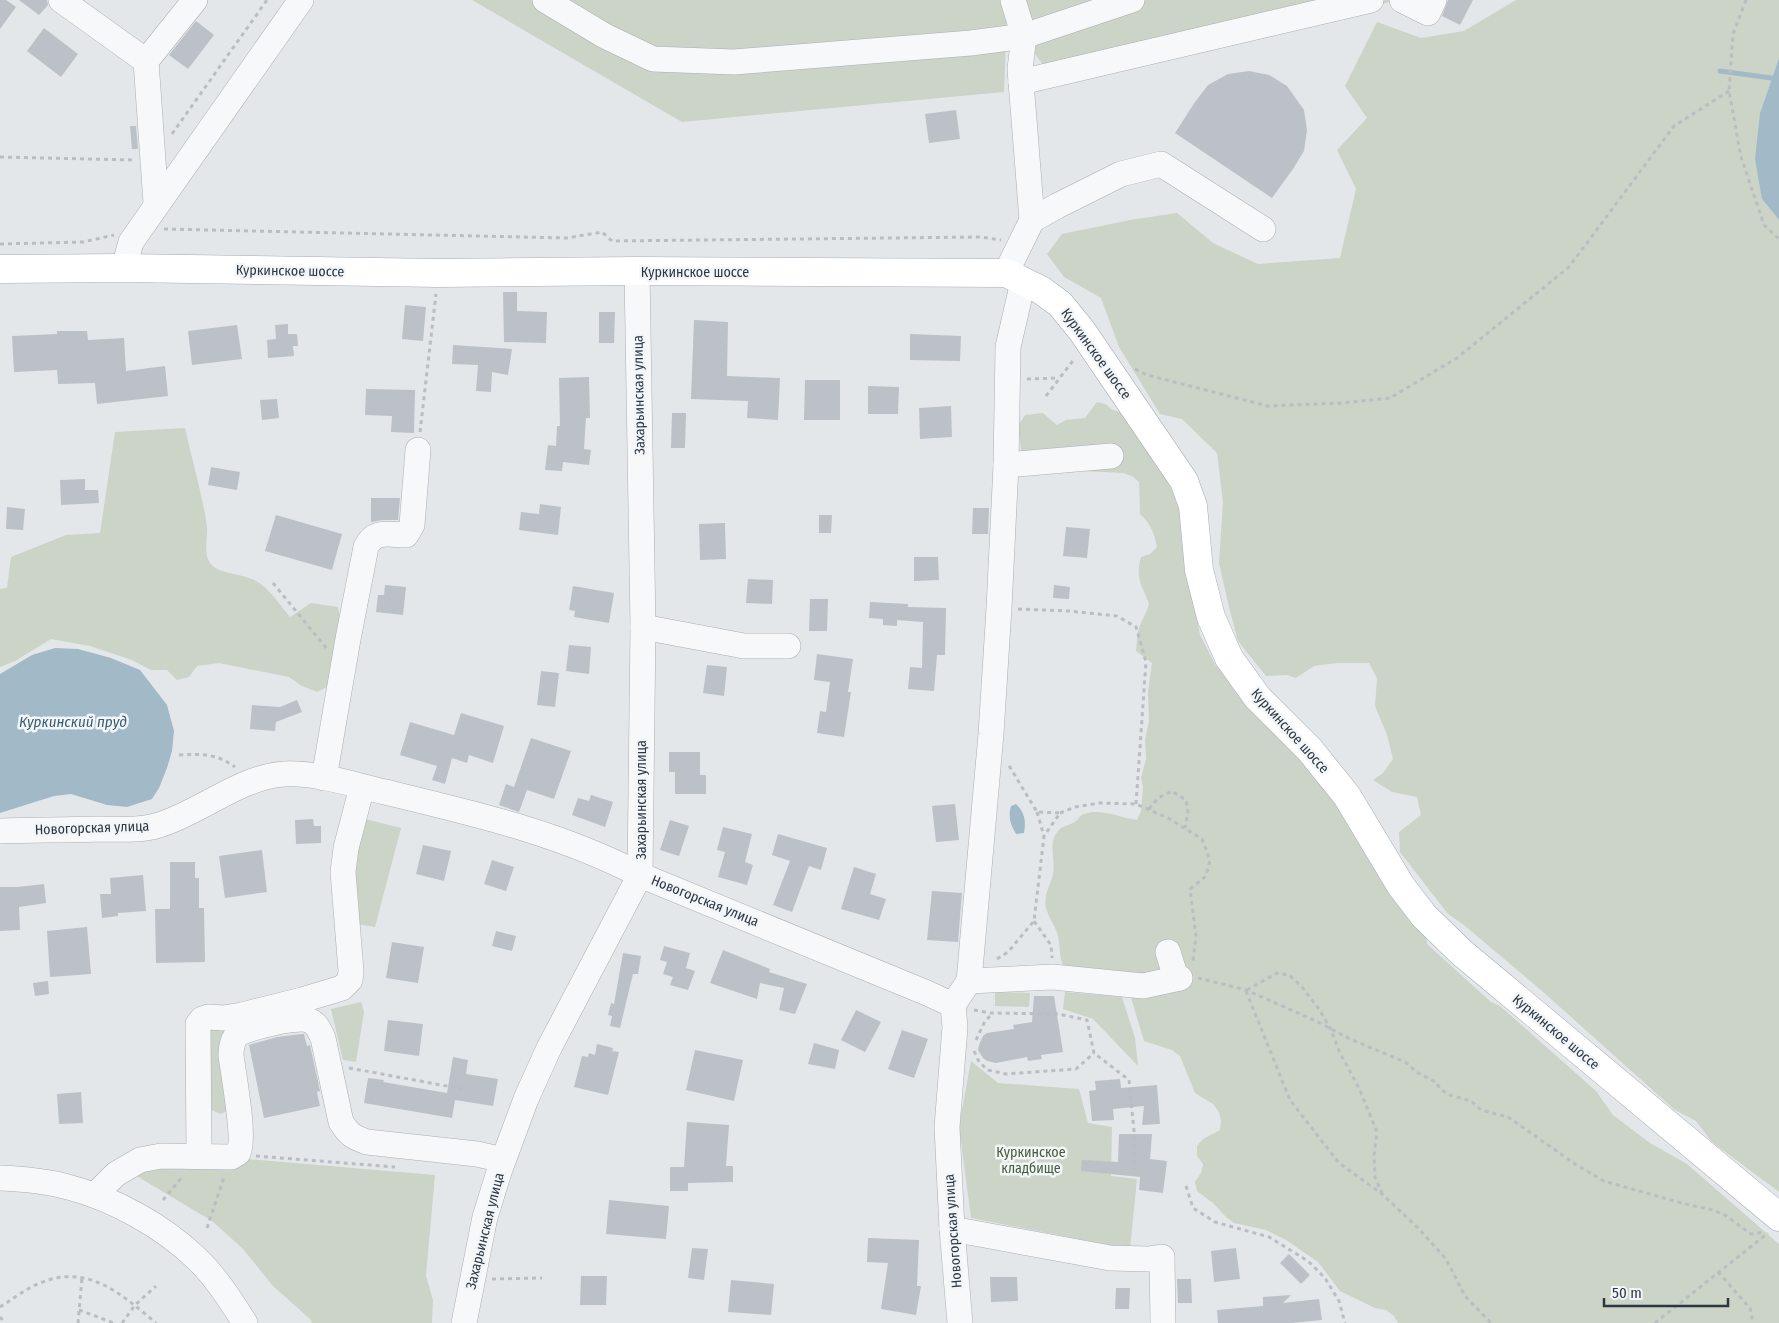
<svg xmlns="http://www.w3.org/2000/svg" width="1779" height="1323" font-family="'Fira Sans Condensed',sans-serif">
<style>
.green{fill:#cbd4c6}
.water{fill:#a2b9c7}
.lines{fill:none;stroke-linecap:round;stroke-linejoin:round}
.stream{stroke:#a2b9c7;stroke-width:5}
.building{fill:#bbc1c7}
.minor-casing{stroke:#a9afb4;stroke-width:26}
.major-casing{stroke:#a4adb5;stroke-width:29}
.path{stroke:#babec2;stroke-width:3;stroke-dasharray:4 4;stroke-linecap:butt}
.minor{stroke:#f6f8f9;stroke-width:25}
.major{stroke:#fff;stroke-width:28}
.labels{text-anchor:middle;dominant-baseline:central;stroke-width:5;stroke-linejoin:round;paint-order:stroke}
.street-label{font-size:14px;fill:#2d3741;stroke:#f3f6f8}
.park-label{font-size:14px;fill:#465c3b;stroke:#f3f6f8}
.water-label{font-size:15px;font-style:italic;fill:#3a5b72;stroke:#f3f6f8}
</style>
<rect width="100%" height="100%" fill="#e4e7ea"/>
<g class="green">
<path d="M472 0H1394L1337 21 1135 59 1054 80 1007 15 1004 92 682 122Z"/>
<path d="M1516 0H1779V58L1760 113 1762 199 1779 220V1192L1712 1142 1696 1121 1675 1110 1542 991 1464 925 1448 914 1400 852 1399 832 1421 815 1417 797 1392 792 1373 780 1383 773 1393 759 1387 735 1375 706 1377 678 1369 663H1337L1314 666 1296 678 1287 675 1266 676 1238 641 1229 607 1219 563 1223 502 1217 453 1182 419 1160 414 1119 347 1101 298 1064 277 1047 254 1062 234 1130 220 1177 213 1213 243 1258 264 1340 258 1356 189 1337 150 1367 118 1345 86 1377 22 1421 38 1464 31Z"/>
<path d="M1097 402 1105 404 1113 410 1122 413 1154 457 1178 501 1200 635 1215 664 1241 697 1309 766 1361 841 1390 893 1426 938 1427 944 1491 1002 1500 1006 1596 1091 1613 1115 1650 1143 1687 1164 1779 1244V1323H1398L1394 1316 1386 1310 1375 1308 1340 1291 1318 1262 1286 1240 1266 1230 1234 1223 1226 1217 1213 1203 1197 1191 1195 1182 1201 1173 1203 1164 1197 1156V1146L1203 1139 1220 1130 1221 1121 1219 1112 1213 1104 1195 1093 1180 1056 1172 1050 1144 1041 1129 991 1067 971C1058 961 1061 949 1058 936 1056 927 1050 920 1047 911 1042 898 1050 886 1053 874 1056 860 1047 842 1059 830 1064 825 1071 825 1076 821 1079 819 1080 815 1084 814 1101 808 1120 818 1137 820L1141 811 1143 787 1141 778 1146 759 1145 740 1149 721 1148 692 1152 663 1136 651C1137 642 1137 631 1141 623 1144 616 1147 611 1149 604 1142 584 1135 580 1141 557L1150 554 1157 547C1154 533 1151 524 1140 514L1139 482 1132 476 1123 473 1020 468 1022 456 1018 426 1025 415 1043 413 1057 425 1066 420 1085 418Z"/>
<path d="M185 428C192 460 202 493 207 526 208 537 203 553 210 563 219 575 243 573 256 581 270 589 280 605 290 617L311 603 338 607 343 632 331 685 317 692 302 686 289 677 219 663 197 666 189 677 177 680 167 670H151L132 660 90 646 51 639 15 661 0 667V589L7 588 11 557 66 535 100 533 115 432Z"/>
<path d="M365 819 401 828 375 927 357 924 352 864Z"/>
<path d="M995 992 1030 993 1029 1007 995 1006Z"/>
<path d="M1065 992 1122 997 1135 1038 1138 1066 1093 1019 1063 1009Z"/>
<path d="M361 1002 364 1012 356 1062 343 1060 331 1009Z"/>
<path d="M234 1025 231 1110 220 1114 210 1109 209 1031Z"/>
<path d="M971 1061 998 1083 1079 1089 1088 1123 1112 1127 1111 1176 1137 1179 1130 1249 971 1218 959 1126Z"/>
<path d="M247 1159 435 1175 426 1276 433 1300 432 1323H312L310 1319 273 1286 243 1249 212 1221 130 1172Z"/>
</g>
<g class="water">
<path d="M1779 58V220L1762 199 1755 159 1760 113Z"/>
<path d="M55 648 78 649 111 658 140 670 167 705 174 731 172 751 167 768 159 788 152 799 127 807 107 805 71 794 54 796 0 813V674L32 655Z"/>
<path d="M1016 804C1025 813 1026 821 1024 833L1016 834C1010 824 1008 817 1011 806Z"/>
</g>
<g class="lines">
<path class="stream" d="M1720 71 1779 79"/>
</g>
<g class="building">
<path d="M0 0H6L16 7 0 29Z"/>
<path d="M19 0H47L48 5 39 15Z"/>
<path d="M1448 0H1473L1460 25 1442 16Z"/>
<path d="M196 21 214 35 188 69 169 55Z"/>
<path d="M44 28 78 54 61 77 27 51Z"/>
<path d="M1249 71 1269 75 1287 86 1304 110 1307 130 1304 151 1293 169 1272 198 1175 133 1195 102 1208 85 1228 74Z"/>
<path d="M956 110 960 139 929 143 925 114Z"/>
<path d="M130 126H136L138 149H132Z"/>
<path d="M503 292H517V311L547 312 546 343 504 342Z"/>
<path d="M405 305 426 307 423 341 402 339Z"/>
<path d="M599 312H615L614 343H599Z"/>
<path d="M694 320 728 322 727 376 780 378 778 420 747 418 748 401 691 399Z"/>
<path d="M288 324V334H297L298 346H293L294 356 268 358 267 340 276 339 275 325Z"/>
<path d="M237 325 242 359 192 365 188 331Z"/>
<path d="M57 331H87L88 340 124 338 126 371 165 366 168 396 97 404 95 383 58 384 57 370 14 372 12 336 57 334Z"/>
<path d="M910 334 961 336 960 361 910 360Z"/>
<path d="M453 345 512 349 508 375 492 372 491 392 476 391 478 365 452 364Z"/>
<path d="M589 377 590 418H586L584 449 591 450 589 465 563 462 562 471 545 470 548 445 556 446 557 426H560L559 378Z"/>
<path d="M805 380H840V420H804Z"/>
<path d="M868 386 899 387 898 414H868Z"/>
<path d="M366 389 415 390 414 433 391 432 392 416 365 415Z"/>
<path d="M277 399 279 418 262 420 260 400Z"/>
<path d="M951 406 952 437 920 439 919 408Z"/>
<path d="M672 413H686L685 448H671Z"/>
<path d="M211 467 240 472 237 490 208 485Z"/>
<path d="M85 479V490H98L99 503 61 505 60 480Z"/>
<path d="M371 498H400L398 520H382L371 522Z"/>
<path d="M540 504 561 507 558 535 519 530 521 512 539 514Z"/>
<path d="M7 507 25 509 23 530 6 529Z"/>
<path d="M973 508H989L988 534H972Z"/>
<path d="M276 515 342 534 332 570 265 551Z"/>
<path d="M819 515H832L831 533H819Z"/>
<path d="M725 523 726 559 700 560 699 524Z"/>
<path d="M1066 527 1090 529 1087 558 1063 556Z"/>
<path d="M914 557H938L939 580 914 581Z"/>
<path d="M748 579 773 580 772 604 746 603Z"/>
<path d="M385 585 406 587 403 615 376 612 378 595H384Z"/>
<path d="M1054 585 1070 587 1069 599 1053 598Z"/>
<path d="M573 586 614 593 609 623 574 617 575 611 569 610Z"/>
<path d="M810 599H828L827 631H809Z"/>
<path d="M870 602 908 604V607L946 608 945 655H937L934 691 908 689 910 667 922 668 923 622 897 620V626L883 625V619L869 618Z"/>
<path d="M569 645 591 647 589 674 566 671Z"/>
<path d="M817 654 853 659 848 692H851L844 737 817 733 820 711 826 712 830 682 814 680Z"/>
<path d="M707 665 727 667 724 696 703 693Z"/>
<path d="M541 671 559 673 555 707 537 705Z"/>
<path d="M297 700 302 712 276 722 275 731 250 729 252 705 280 707Z"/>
<path d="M461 713 504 726 493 763 469 755 467 763 452 758 445 784 432 780 437 766 400 755 410 722 454 735Z"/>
<path d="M531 738 571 751 554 799 527 790 519 812 499 805 506 784 514 787Z"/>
<path d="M669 752H700V775H706V794H675V772H669Z"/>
<path d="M591 795 613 802 605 827 572 815 578 798 589 801Z"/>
<path d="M955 804 959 840 936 842 932 806Z"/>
<path d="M313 819 314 826H321V843L296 844 295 820Z"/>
<path d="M670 820 689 826 679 856 660 850Z"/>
<path d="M723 827 752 834 745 862 753 865 747 885 718 877 725 852 717 850Z"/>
<path d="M778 834 827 848 821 870 809 866 792 912 773 905 790 861 772 855Z"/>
<path d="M423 845 451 851 444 881 416 874Z"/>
<path d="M262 850 267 892 225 898 219 856Z"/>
<path d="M492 860 514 867 506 891 484 884Z"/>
<path d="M170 862H195V878H199V908H204L205 962 156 963 155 909H170Z"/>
<path d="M854 867 876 874 870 894 886 899 879 920 841 909Z"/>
<path d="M143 875 146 911 118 913V916L102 918 100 894H111L110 878Z"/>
<path d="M44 884 46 903 19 907 20 930 0 931V887H18Z"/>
<path d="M932 891 962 893 958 942 927 940Z"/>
<path d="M87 927 91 974 50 977 47 931Z"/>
<path d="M496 931 516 936 512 951 492 946Z"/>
<path d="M392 942 424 947 418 983 386 978Z"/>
<path d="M664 946 690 953 686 968 695 971 688 990 670 985 673 977 663 974 667 962 660 960Z"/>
<path d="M723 950 770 969 769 972 807 984 795 1014 779 1010 784 988 760 983 757 999 710 983Z"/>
<path d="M623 953 641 956 638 974H633L620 1028 610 1026 612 1016 608 1015 611 1003 614 1004Z"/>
<path d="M48 981 49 994 35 996 33 983Z"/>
<path d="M1034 996H1054L1063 1052 1041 1055 1042 1059 1028 1061 1027 1057 996 1063 987 1061 983 1058 978 1050 979 1045 983 1036 987 1033 1014 1029 1013 1025 1032 1022Z"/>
<path d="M856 1010 881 1022 865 1052 841 1040Z"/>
<path d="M388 1020 423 1024 419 1056 384 1051Z"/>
<path d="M902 1030 928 1039 914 1078 888 1069Z"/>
<path d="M302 1034H304L307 1046 310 1045 320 1091 317 1092 320 1106 264 1118 249 1045 277 1037Z"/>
<path d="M814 1043 839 1050 835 1069 808 1064Z"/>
<path d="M597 1044 613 1048 612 1051 619 1052 608 1095 574 1087 582 1056 588 1057 589 1053 595 1055Z"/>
<path d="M695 1050 743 1060 734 1101 686 1090Z"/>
<path d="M453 1057 468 1060 466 1074 498 1079 493 1106 455 1100 452 1118 364 1103 368 1078 384 1080 383 1082 447 1093Z"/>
<path d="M1120 1079 1121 1088 1157 1085 1160 1124 1142 1125 1144 1106 1113 1109 1114 1120 1092 1121 1089 1091 1096 1090 1095 1081Z"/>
<path d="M81 1092 83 1123 59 1124 57 1094Z"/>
<path d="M687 1122 729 1125 726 1166H733V1182L688 1183V1191H670V1167H684Z"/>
<path d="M1119 1134H1152L1150 1159 1167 1161 1163 1193 1139 1190 1140 1177 1081 1171 1082 1160 1118 1162Z"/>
<path d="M609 1200 669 1206 666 1239 606 1234Z"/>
<path d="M868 1238 919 1240 917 1286H921L916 1315 881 1309 888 1263 867 1262Z"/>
<path d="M692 1248 708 1249 704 1280 688 1278Z"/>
<path d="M1236 1248 1240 1279 1214 1282 1211 1251Z"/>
<path d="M1289 1254 1310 1275 1301 1284 1280 1263Z"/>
<path d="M581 1276H607L606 1305H580Z"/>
<path d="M990 1277H1017L1018 1301 991 1302Z"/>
<path d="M1177 1279H1191L1192 1303H1178Z"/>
<path d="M731 1280 774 1284 771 1315 728 1312Z"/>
<path d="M1116 1288H1130L1129 1309H1115Z"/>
<path d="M1291 1295 1283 1303 1319 1299 1322 1320 1292 1323H1218L1217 1310 1263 1306V1297Z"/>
</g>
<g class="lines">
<defs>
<g id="minor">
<path d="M61 0 146 61"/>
<path d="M545 0 605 36 653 59 734 62 971 43 1024 36 1132 0"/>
<path d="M1013 0 1024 36 1020 69 1032 220"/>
<path d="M1402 0 1428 13 1434 0"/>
<path d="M1021 82 1371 0"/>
<path d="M156 203 146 61 195 0"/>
<path d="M124 268 131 242 301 0"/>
<path d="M1006 273 1032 220 1057 206 1121 174 1161 164 1263 229"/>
<path d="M1006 465 1111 456"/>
<path d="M643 627 744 646H788"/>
<path d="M324 778 348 639 366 547C375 529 389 535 406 535L412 525 418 450"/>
<path d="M0 831C33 830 66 830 99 829 118 829 140 831 159 825 201 812 240 777 284 774 316 772 354 785 385 792 472 813 560 833 640 875L927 993 953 1005 955 1027 947 1127 952 1229 960 1323"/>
<path d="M1168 952 1176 978"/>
<path d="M969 981 1053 977 1143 986 1180 978"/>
<path d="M953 1005 969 981 991 734 999 608 1006 465 1008 347 1023 282"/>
<path d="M199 1156 198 1024 202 1019 208 1017 223 1018 242 1015 302 1000 342 988 350 980 351 971 343 872 346 848 362 787"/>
<path d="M0 1178C22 1179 47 1181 68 1187 114 1199 163 1226 197 1259 216 1277 231 1301 245 1323"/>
<path d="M95 1195 116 1174 140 1160 161 1156 231 1157C233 1156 236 1154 238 1153 246 1141 233 1072 231 1055 231 1048 232 1042 236 1036 244 1028 297 1016 308 1020 317 1023 319 1030 323 1038L341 1122C349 1135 353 1137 367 1142L477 1154 503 1160"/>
<path d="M952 1229 1110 1258 1148 1259 1162 1257 1163 1323"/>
<path d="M464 1323 485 1217 499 1172 526 1099 549 1048 640 875 643 627 637 271"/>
</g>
<path id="major" d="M0 269 124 268 438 273 637 271 1006 273 1041 290 1060 304 1082 331 1184 481 1193 506 1199 570 1211 617 1229 658 1257 697 1310 750 1347 796 1401 886 1424 916 1461 952 1779 1217"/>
</defs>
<use href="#minor" class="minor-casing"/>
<use href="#major" class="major-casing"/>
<g class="path">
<path d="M1746 0 1733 34 1729 91 1741 157 1764 225 1779 239"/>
<path d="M172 134 267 0"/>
<path d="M0 157 134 160"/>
<path d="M164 229 567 238 602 232 612 241 981 237 1001 240"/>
<path d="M0 244 83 242 114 235"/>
<path d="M1135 369 1147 375 1268 406 1342 403 1390 398 1457 358 1569 267 1674 126 1729 91"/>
<path d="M1027 379 1059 378"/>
<path d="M1046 396 1075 358"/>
<path d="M420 432 436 294"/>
<path d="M273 583 327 649"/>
<path d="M1018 609 1069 611 1117 616 1136 627 1146 662 1136 804"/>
<path d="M179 755C201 754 216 753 235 767"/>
<path d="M1149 809 1158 798 1172 791 1186 800 1188 812 1185 828"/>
<path d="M1037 812 1044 836"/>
<path d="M1060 813 1075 807 1100 803 1136 804 1168 818 1202 839 1210 860 1206 876 1190 889 1196 936 1193 961"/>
<path d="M1034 921 1051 945 1052 958"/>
<path d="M997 959 1008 952 1034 921 1044 836 1060 813 1037 812 1008 764"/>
<path d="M1198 978 1246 990 1316 1021 1350 1039 1405 1062 1418 1073 1436 1082 1440 1089 1450 1095 1471 1101 1481 1110 1508 1117 1575 1164 1604 1181 1685 1204 1713 1210 1725 1215 1751 1234 1765 1232"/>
<path d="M1247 990 1277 973 1289 975 1302 987 1319 1009 1330 1028 1340 1053 1359 1088 1377 1132 1374 1155 1375 1177 1382 1193"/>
<path d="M1246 991 1290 1100 1339 1163 1382 1194 1420 1230 1446 1259 1465 1296 1491 1323"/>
<path d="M974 1010 990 1013 1058 1014 1087 1020 1094 1053 1129 1080 1134 1131V1170"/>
<path d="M976 1040 985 1021 993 1013"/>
<path d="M974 1051 979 1062 988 1070 1006 1074 1076 1069 1094 1053"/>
<path d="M349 1068 463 1089"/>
<path d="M256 1156 395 1167"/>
<path d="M1186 1186 1193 1208 1215 1222 1269 1237 1308 1261 1325 1278 1339 1301 1345 1323"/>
<path d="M163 1200 183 1176"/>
<path d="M207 1228 224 1177"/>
<path d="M1718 1272 1750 1308 1753 1323"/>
<path d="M492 1279 542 1278"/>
<path d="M0 1307C13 1299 25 1289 40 1283 88 1263 121 1294 156 1323"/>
<path d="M79 1310 114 1323"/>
<path d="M0 1317 5 1323"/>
<path d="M78 1323 82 1278"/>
<path d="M122 1323 135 1305 156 1286"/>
<path d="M1655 1323 1768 1233"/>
</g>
<use href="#minor" class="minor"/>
<use href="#major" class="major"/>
</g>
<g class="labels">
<g class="street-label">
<text transform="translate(290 271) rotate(1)">Куркинское шоссе</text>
<text x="695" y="272">Куркинское шоссе</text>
<text transform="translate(1096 354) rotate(54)">Куркинское шоссе</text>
<text transform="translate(639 395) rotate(-91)">Захарьинская улица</text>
<text transform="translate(1290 731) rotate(48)">Куркинское шоссе</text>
<text transform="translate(641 800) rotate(-90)">Захарьинская улица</text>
<text transform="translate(92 828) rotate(-2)">Новогорская улица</text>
<text transform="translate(705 901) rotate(22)">Новогорская улица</text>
<text transform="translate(1556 1032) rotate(40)">Куркинское шоссе</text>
<text transform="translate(485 1231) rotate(-76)">Захарьинская улица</text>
<text transform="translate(953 1231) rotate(-94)">Новогорская улица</text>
</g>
<g class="park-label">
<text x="1031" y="1152">Куркинское<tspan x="1031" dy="16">кладбище</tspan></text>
</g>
<g class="water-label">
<text x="73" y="722">Куркинский пруд</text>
</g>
</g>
<path d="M1604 1298v8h124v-8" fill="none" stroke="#2d3741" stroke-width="2.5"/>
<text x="1612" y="1298" font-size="15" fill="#2d3741" stroke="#f3f6f8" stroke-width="4" paint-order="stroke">50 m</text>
</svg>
